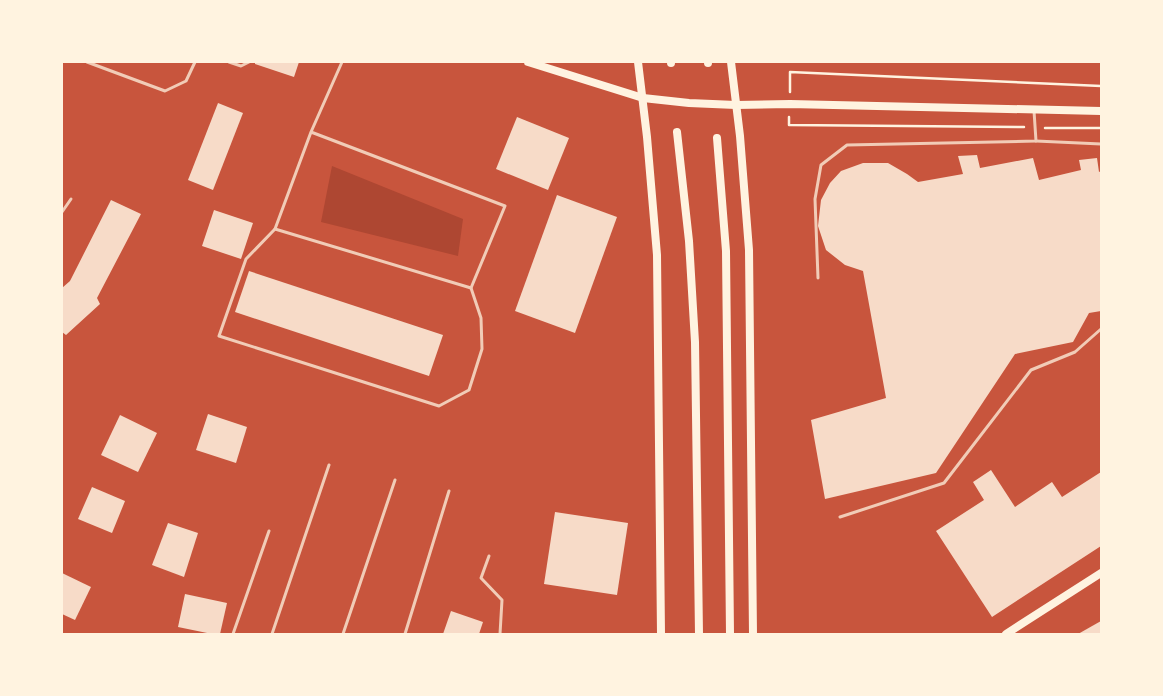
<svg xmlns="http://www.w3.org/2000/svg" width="1163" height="696" font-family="Raleway,sans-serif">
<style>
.green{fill:#ae4732}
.building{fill:#f7dbc8}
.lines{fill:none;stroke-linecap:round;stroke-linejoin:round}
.path{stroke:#fff3e0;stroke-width:2.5}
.service{stroke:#f1ccb7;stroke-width:3}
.secondary{stroke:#fff3e0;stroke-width:8}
</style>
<rect width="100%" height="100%" fill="#c8553d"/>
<path class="green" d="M332 166 463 219 458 256 321 222Z"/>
<g class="building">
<path d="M255 62H299L294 77 255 64Z"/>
<path d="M218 103 243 113 213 190 188 180Z"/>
<path d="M517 117 569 138 548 190 496 169Z"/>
<path d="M977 155 980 168 1033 158 1039 180 1081 170 1079 160 1097 158 1099 172 1101 171V311L1089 313 1073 342 1015 354 936 473 825 499 811 420 886 398 863 271 845 265 826 250 818 226 821 200 830 183 841 171 863 163H888L907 174 918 182 963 174 958 156Z"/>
<path d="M557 195 617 217 575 333 515 311Z"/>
<path d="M111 200 141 214 97 298 100 304 66 335 62 332V288L70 281Z"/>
<path d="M214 210 253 223 241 259 202 246Z"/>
<path d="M249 271 443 335 429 376 235 312Z"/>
<path d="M208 414 247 427 236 463 196 450Z"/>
<path d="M120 415 157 433 138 472 101 455Z"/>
<path d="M991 470 1015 507 1052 482 1062 497 1101 472V546L992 617 936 531 984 500 973 482Z"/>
<path d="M92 487 125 501 112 533 78 519Z"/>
<path d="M555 512 628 523 617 595 544 584Z"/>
<path d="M168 523 198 533 184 577 152 565Z"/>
<path d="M62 573 91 587 75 620 62 614Z"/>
<path d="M185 594 227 603 220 634H212L178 627Z"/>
<path d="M451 611 483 622 479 634H443Z"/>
<path d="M1101 621V634H1078Z"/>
</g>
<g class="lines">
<g class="path">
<path d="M790 92V72L1101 86"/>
<path d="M789 117V125L1024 127"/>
<path d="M1045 128H1101"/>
</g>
<g class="service">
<path d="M87 62 165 91 186 81 195 62"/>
<path d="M229 62 241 66 249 62"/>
<path d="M311 132 275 229 246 259 219 336 439 406 469 390 482 349 481 318 471 288 505 206 311 132 342 62"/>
<path d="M1036 141 1101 144"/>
<path d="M62 212 71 199"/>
<path d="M275 229 471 288"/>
<path d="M818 278 815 199 821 165 847 145 1036 141 1034 111"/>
<path d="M840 517 944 483 1031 370 1075 352 1101 329"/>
<path d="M489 556 481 578 502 600 500 634"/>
<path d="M233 634 269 531"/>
<path d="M272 634 329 465"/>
<path d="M343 634 395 480"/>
<path d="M405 634 449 491"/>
</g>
<g class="secondary">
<path d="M528 62 643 98 689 103 736 105 790 104 1101 111"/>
<path d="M638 62 647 137 657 255 661 634"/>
<path d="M671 62V63"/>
<path d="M708 62V63"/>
<path d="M731 62 740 136 749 250 753 634"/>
<path d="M677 132 689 241 695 342 699 634"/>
<path d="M717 138 726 251 730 634"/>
<path d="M1006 634 1101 573"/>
</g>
</g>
<rect width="1163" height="696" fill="none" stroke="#fff3e0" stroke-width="126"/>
</svg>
